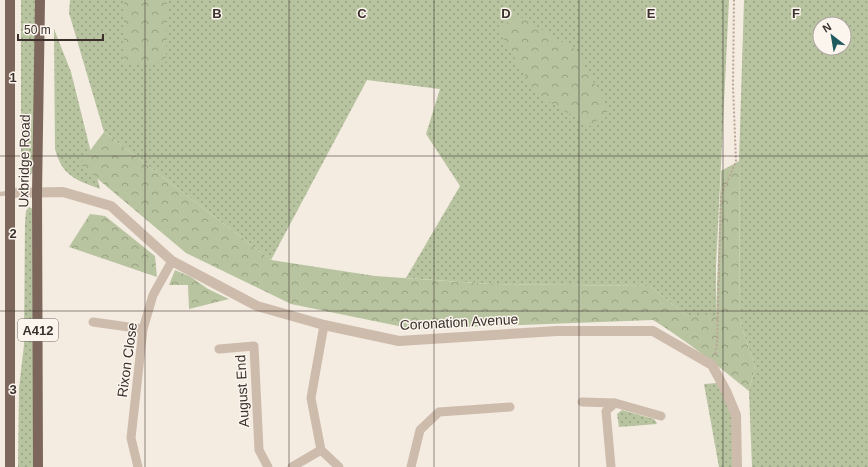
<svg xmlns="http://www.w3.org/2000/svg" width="868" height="467" font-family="Helvetica,sans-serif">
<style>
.grass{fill:url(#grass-dots);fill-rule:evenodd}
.forest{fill:url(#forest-crowns)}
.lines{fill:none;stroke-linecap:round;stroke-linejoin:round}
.path{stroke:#b9a596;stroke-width:2;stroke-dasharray:2 2;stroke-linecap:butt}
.service{stroke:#cdbbac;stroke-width:4.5}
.minor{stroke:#cdbbac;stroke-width:9}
.tertiary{stroke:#cdbbac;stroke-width:10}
.primary{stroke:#7d675c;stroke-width:10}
.grid{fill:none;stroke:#3b302b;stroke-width:1;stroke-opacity:0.55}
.labels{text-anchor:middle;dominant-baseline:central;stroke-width:3;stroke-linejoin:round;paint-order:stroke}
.shield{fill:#fbf5ee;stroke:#756b66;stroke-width:1}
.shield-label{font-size:13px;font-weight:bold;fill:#3b302b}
.street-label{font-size:14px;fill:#3b302b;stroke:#fbf5ee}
.grid-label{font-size:13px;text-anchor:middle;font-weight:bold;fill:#3b302b;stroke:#fbf5ee;stroke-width:3;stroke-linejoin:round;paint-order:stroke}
</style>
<defs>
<pattern id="grass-dots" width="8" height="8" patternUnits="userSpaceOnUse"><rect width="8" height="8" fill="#b8c4a0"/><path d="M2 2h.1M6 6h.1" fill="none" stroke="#97a083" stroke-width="1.8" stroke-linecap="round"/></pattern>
<pattern id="forest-crowns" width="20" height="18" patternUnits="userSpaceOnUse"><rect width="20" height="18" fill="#b8c4a0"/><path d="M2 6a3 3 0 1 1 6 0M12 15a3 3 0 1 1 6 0" fill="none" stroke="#97a083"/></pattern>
</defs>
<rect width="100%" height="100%" fill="#f4ebe1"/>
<g class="grass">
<path d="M21 0H37L33 172 30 175 23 166 21 154Z"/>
<path d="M70 0H729L716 267V316H687L650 286 490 284 406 278 460 186 426 134 440 89 367 80 271 260 104 132 69 13Z"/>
<path d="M744 0H868V467H752L749 391 755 367 740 322 739 161ZM820 24H844V48H820Z"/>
<path d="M54 29 71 72 100 189C76 180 62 176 55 149Z"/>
<path d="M29 207 33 209V467H18L19 388 24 345 25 222 26 211Z"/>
<path d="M717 383 733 413 735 467H719L704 384Z"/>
<path d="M622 410 654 419 656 422 657 424 619 427 617 414Z"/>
</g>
<g class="forest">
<path d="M124 0H167L166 62 124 65Z"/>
<path d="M517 15 576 50 609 110 590 126 536 94 498 30Z"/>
<path d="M104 132 271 260 375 276 490 284 650 286 687 316H716L721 171 739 161 740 322 755 367 749 391C718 366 687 341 653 320L413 329 291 304 186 253 80 164Z"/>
<path d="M90 214 105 216 155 256 157 277 69 247Z"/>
<path d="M175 270 191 277 208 289 229 299 189 309 188 285H169Z"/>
</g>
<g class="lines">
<path class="path" d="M715 354 717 345 721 195 736 162 733 86 734 0"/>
<path class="service" d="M0 194 10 193"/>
<g class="minor">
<path d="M93 322 143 329"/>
<path d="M324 325 311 398 321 450 339 467"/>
<path d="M219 349 254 346 259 450 268 467"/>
<path d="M582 402 615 403"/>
<path d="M138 467 131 438 143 329 153 295 172 261"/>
<path d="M292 467 321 450"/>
<path d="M411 467 420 430 439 412 510 407"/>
<path d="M611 467 606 411 615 403 661 416"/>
</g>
<path class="tertiary" d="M10 193 63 192 111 206 172 261 257 306 324 325 399 341 557 331H653L712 365 726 391 736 415 737 467"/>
<g class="primary">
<path d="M10 467V0"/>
<path d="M38 467 37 193 40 0"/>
</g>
</g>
<path class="grid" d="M145 0V467M289 0V467M434 0V467M579 0V467M723 0V467M0 156H868M0 311H868"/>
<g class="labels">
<rect class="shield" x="18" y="319" width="40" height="22" rx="3"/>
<g class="shield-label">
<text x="38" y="330">A412</text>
</g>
<g class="street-label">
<text transform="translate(24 161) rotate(-89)">Uxbridge Road</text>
<text transform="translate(459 322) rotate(-3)">Coronation Avenue</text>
<text transform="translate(127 360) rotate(-82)">Rixon Close</text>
<text transform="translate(242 391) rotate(-93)">August End</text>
</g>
</g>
<g class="grid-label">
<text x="217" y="18">B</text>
<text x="362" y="18">C</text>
<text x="506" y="18">D</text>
<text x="651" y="18">E</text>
<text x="796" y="18">F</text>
<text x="13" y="82">1</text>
<text x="13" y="238">2</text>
<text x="13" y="394">3</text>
</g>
<g transform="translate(832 36) rotate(329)"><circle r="19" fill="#fbf5ee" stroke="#aea6a0"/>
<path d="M0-3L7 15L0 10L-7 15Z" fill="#1f5a5e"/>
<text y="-6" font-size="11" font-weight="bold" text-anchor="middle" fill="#3b302b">N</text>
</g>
<path d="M18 34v6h85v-6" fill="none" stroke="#3b302b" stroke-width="2"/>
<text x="24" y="34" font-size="12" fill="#3b302b" stroke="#fbf5ee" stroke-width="3" paint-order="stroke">50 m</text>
</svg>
